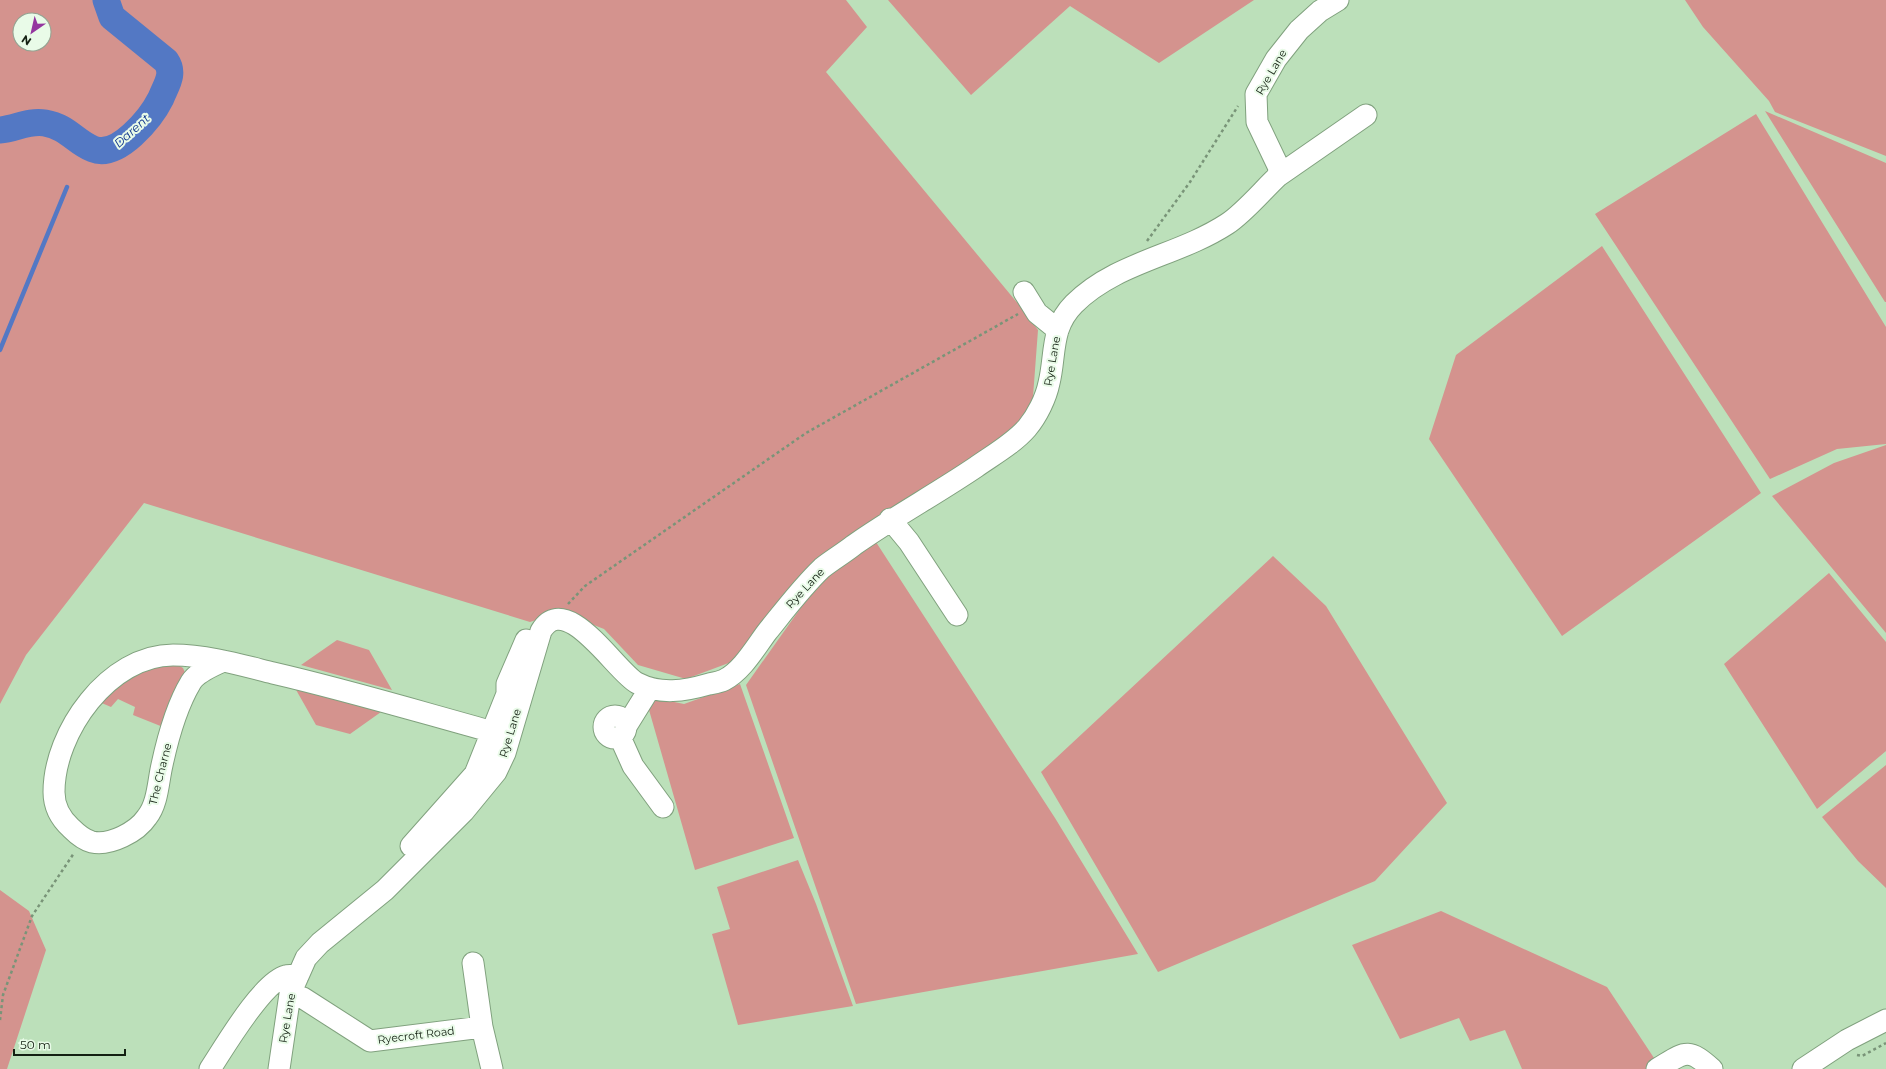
<svg xmlns="http://www.w3.org/2000/svg" width="1886" height="1069" viewBox="0 0 1886 1069" font-family="Montserrat,sans-serif">
<style>
.green{fill:#d4938e;fill-rule:evenodd}
.lines{fill:none;stroke-linecap:round;stroke-linejoin:round}
.stream{stroke:#5378c4;stroke-width:4.5}
.river{stroke:#5378c4;stroke-width:27}
.minor-casing{stroke:#80a17e;stroke-width:23}
.path{stroke:#799478;stroke-width:2.5;stroke-dasharray:3 3;stroke-linecap:butt}
.minor{stroke:#fff;stroke-width:21}
.labels{text-anchor:middle;stroke-width:4;stroke-linejoin:round;paint-order:stroke}
.street-label{font-size:11px;fill:#132012;stroke:#e9fbe8}
.water-label{font-size:12px;font-style:italic;fill:#0b308a;stroke:#e9fbe8}
</style>
<rect width="100%" height="100%" fill="#bce0ba"/>
<!-- green -->
<path class="green" d="M0,0h846l21,27 -41,45 198,239 14,19 -6,80 -53,46 -167,106 -78,99 -48,18 -48,-14 -34,-36 -44,-17 -30,10 -386,-119 -118,152 -26,49zM20,20h24v24h-24z
M888,0h366l-95,63 -89,-57 -99,89z
M1685,0h201v156l-111,-44 -6,-11 -66,-74z
M1765,111l121,52v139h-1z
M1756,114l130,213v117l-49,5 -67,30 -175,-265z
M1602,246l159,247 -199,143 -133,-197 27,-84z
M1886,445v188l-114,-137 62,-33z
M874,539l181,279 83,136 -282,50 -110,-319 78,-110z
M1273,556l53,50 121,197 -72,78 -217,91 -117,-200z
M1829,573l57,69v109l-69,58 -93,-145z
M337,640l32,10 23,40 -91,-25z
M178,665l5,3 3,7 -23,52 -30,-12 2,-8 -17,-8 -7,8 -14,-6 26,-21 31,-14z
M740,684l54,154 -99,32 -50,-174 39,8z
M295,688l86,24 -31,22 -34,-9z
M1886,765v123l-28,-27 -36,-44z
M798,860l18,44 37,102 -115,19 -26,-91 18,-5 -13,-42z
M0,890l29,21 17,39 -39,119h-7z
M1441,911l166,76 51,77 -7,5h-129l-17,-39 -35,11 -11,-23 -59,21 -48,-94z"/>
<g class="lines">
<!-- stream -->
<path class="stream" d="M0,350l67,-163"/>
<!-- river -->
<path class="river" d="M0,130c15,-1 29,-10 45,-7 23,4 30,19 48,26 25,10 58,-31 68,-51 5,-13 14,-24 5,-37l-54,-44 -6,-17"/>
<defs>
<path id="minor" d="M1278,176l88,-61
M1024,292l13,21 21,17
M890,519l19,23 48,73
M223,661c-10,5 -26,11 -32,21 -15,25 -23,55 -29,83 -4,17 -4,38 -15,52 -10,15 -37,29 -55,25 -8,-2 -15,-8 -21,-14 -11,-10 -17,-21 -17,-36 0,-60 55,-137 119,-137 34,0 68,10 100,18 74,17 147,39 220,59
M507,694v-10l19,-44
M604 727a11 11 0 1 1 22 0a11 11 0 1 1-22 0Z
M627,725l23,-37
M620,737l13,29 30,41
M411,846l64,-72 32,-80 10,-6 7,-1
M473,963l9,64 10,42
M290,994l13,4 67,43 112,-14
M210,1069c14,-21 52,-87 76,-93 3,-1 8,0 12,0
M279,1069l11,-75 16,-36 14,-15 65,-53 79,-79 32,-39 9,-19 36,-122c25,-42 75,41 96,52 23,12 48,8 72,1 5,-1 11,-2 15,-4 18,-9 31,-32 43,-48 17,-21 35,-45 55,-64 10,-8 22,-15 32,-23 40,-28 82,-51 122,-78 17,-12 37,-23 51,-39 10,-12 19,-30 22,-45 7,-28 1,-55 25,-79 42,-42 104,-48 153,-80 17,-11 36,-34 51,-48l1,-8 -22,-46 -1,-28 20,-35 23,-29 21,-19 18,-11
M1657,1069c27,-16 30,-23 55,0
M1803,1069l44,-29 39,-20"/>
</defs>
<!-- minor casing -->
<use href="#minor" class="minor-casing"/>
<!-- path -->
<path class="path" d="M1147,241l43,-59 48,-76
M568,604l17,-18 221,-153 212,-119
M0,1020l3,-25 29,-79 42,-63
M1857,1055l5,1 24,-13"/>
<!-- minor -->
<use href="#minor" class="minor"/>
</g>
<g class="labels">
<!-- street labels -->
<g class="street-label">
<text transform="translate(1271 72) rotate(-60)" y="4">Rye Lane</text>
<text transform="translate(1052 361) rotate(-80)" y="4">Rye Lane</text>
<text transform="translate(805 588) rotate(-47)" y="4">Rye Lane</text>
<text transform="translate(510 733) rotate(-73)" y="4">Rye Lane</text>
<text transform="translate(160 774) rotate(-76)" y="4">The Charne</text>
<text transform="translate(287 1018) rotate(-80)" y="4">Rye Lane</text>
<text transform="translate(416 1035) rotate(-7)" y="4">Ryecroft Road</text>
</g>
<!-- water labels -->
<g class="water-label">
<text transform="translate(132 131) rotate(-42)" y="4">Darent</text>
</g>
</g>
<!-- north arrow -->
<g transform="translate(32 32) rotate(214)"><circle r="19" fill="#e9fbe8" stroke="#93a392"/>
<path d="M0-3L7 15L0 10L-7 15Z" fill="#94369f"/>
<text y="-6" font-size="11" font-weight="bold" text-anchor="middle" fill="#132012">N</text>
</g>
<!-- scale -->
<path d="M14 1049v6h111v-6" fill="none" stroke="#132012" stroke-width="2"/>
<text x="20" y="1049" font-size="12" fill="#132012" stroke="#e9fbe8" stroke-width="3" paint-order="stroke">50 m</text>
</svg>
